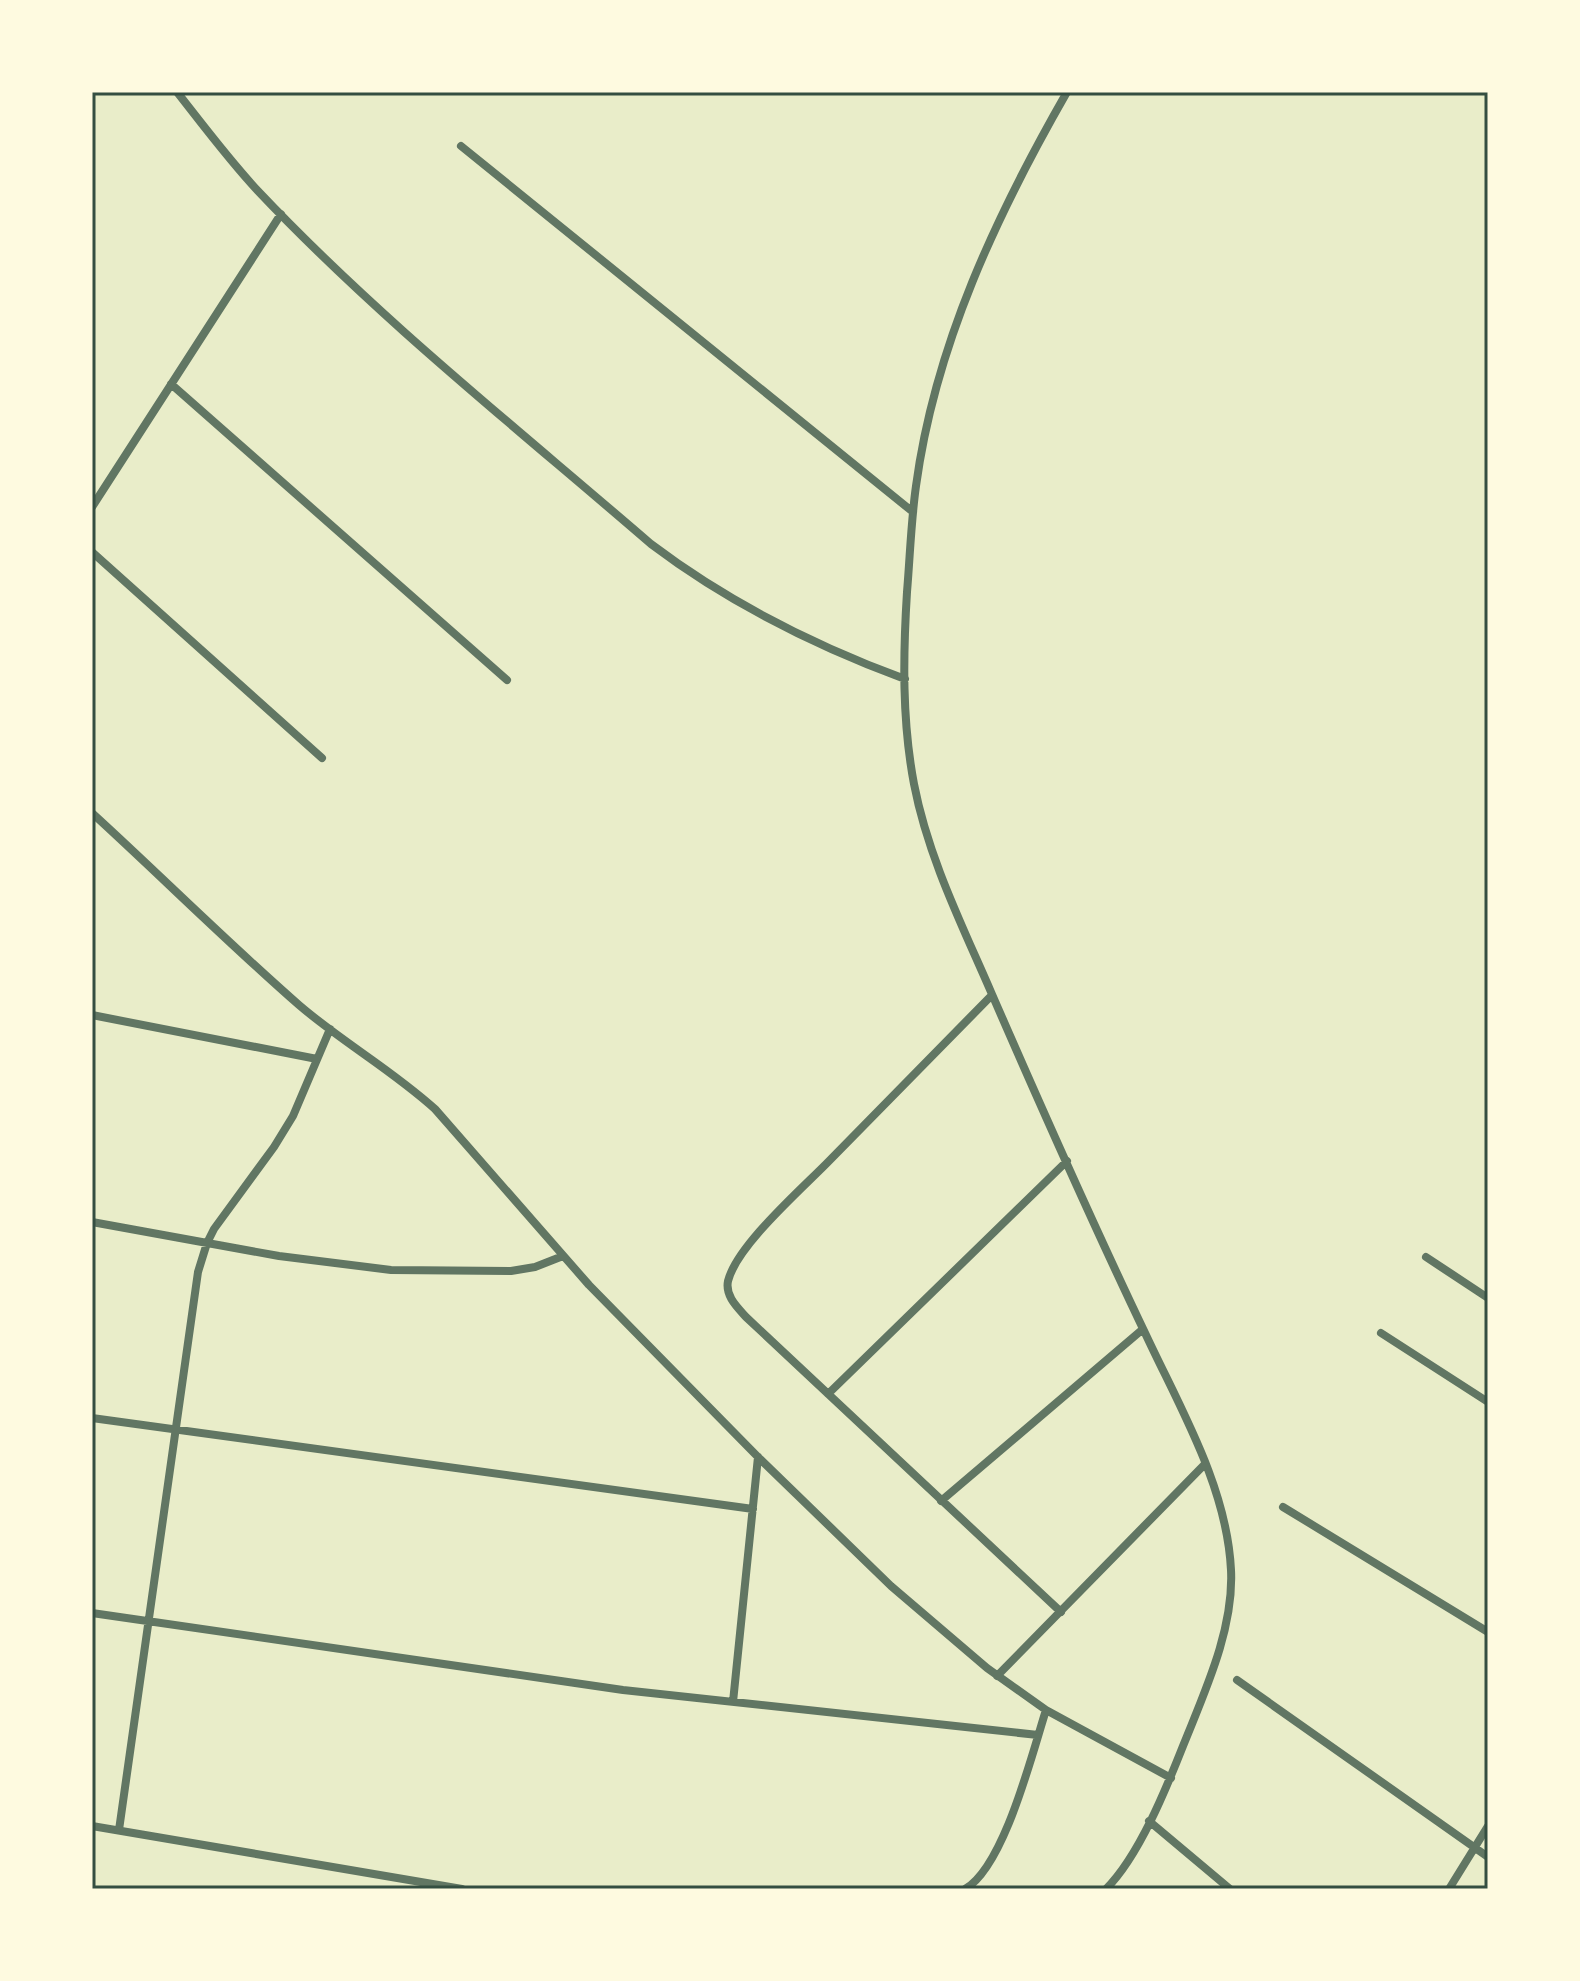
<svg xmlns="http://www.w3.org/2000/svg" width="1580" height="1981" viewBox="0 0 1580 1981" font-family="Quicksand,sans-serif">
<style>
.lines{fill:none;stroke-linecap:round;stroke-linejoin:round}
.minor{stroke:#617663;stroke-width:8}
.neatline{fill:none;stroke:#344e41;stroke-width:3}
</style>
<rect width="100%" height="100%" fill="#e9edc9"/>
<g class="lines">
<!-- minor -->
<path class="minor" d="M177,92c26,33 52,68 81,99 120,127 260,238 393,353 78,59 162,101 254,135
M1067,92c-70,122 -132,253 -151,394 -5,35 -6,71 -9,106 -4,64 -5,129 7,192 14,73 48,141 77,208 50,115 101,230 155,343 34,73 81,152 85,235 3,59 -26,121 -48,176 -17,43 -44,110 -77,143
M461,146l452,366
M171,384l336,296
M92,507l189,-293
M92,552l230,206
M92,813c69,63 136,130 207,192 43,37 93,65 136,104l154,176 169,172 133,129 96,82 59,42 125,68
M992,995c-54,55 -108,110 -162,165 -27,28 -93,85 -102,121 -3,15 9,26 18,36l315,295
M92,1015l225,44
M92,1222l187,34 112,14 120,1 24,-4 28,-11
M1426,1257l62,41
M1381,1333l107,69
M828,1394l239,-233
M92,1418l661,91
M941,1501l202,-172
M1283,1507l205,125
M92,1613l531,77 415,45
M997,1676l207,-211
M1237,1680l251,177
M733,1702l25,-245
M1149,1821l81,68
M92,1826l370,63
M119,1830l79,-558 9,-29 7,-14 60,-82 19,-31 37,-87
M965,1889c39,-22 67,-135 81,-179
M1449,1889l39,-63"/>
</g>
<!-- border -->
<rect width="1580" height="1981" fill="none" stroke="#fefae0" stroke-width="188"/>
<rect x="94" y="94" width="1392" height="1793" class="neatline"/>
</svg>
